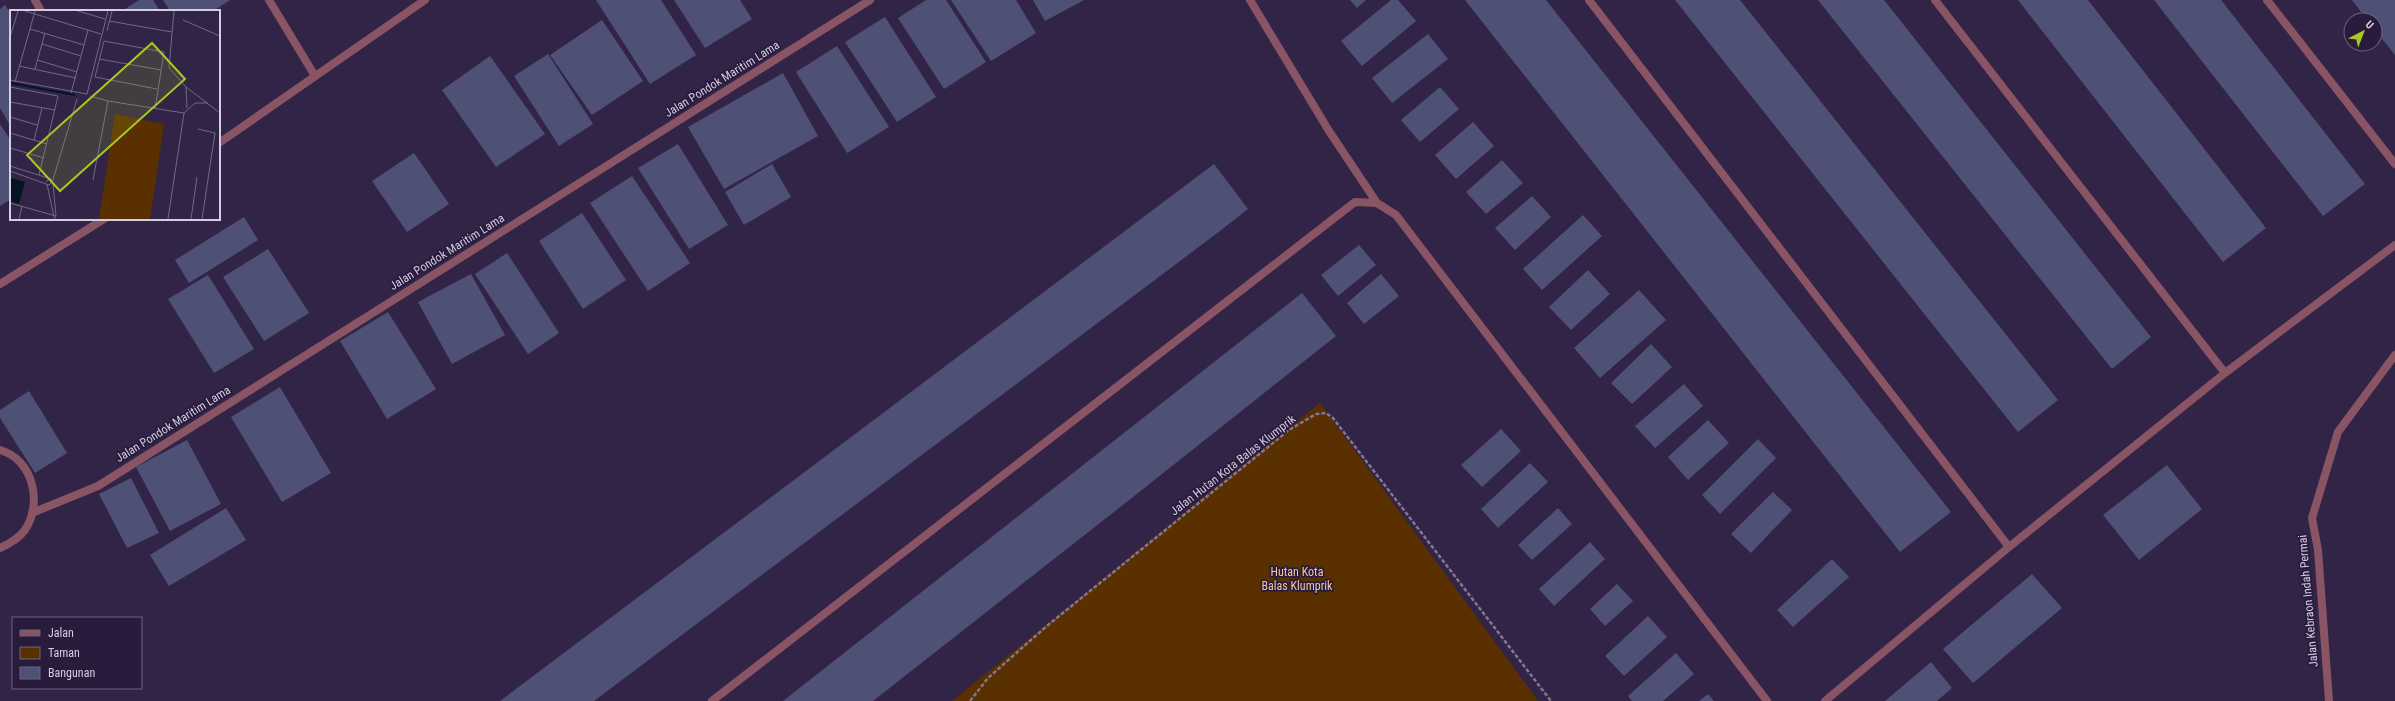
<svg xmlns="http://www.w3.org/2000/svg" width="2395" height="701" viewBox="0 0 2395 701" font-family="'Roboto Condensed',sans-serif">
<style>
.green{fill:#5b3000}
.building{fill:#4f5076}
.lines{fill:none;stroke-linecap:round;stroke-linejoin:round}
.path{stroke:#827793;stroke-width:2.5;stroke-dasharray:4 2;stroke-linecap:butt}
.street{stroke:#895463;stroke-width:8}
.labels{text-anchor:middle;stroke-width:3.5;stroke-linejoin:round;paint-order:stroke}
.street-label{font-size:12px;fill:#d5cde3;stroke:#281b3b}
.park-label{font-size:12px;fill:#f5c59d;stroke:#281b3b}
.inset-river{fill:none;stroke:#051420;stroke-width:2}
.inset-road{fill:none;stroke:#736885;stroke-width:1}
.view{fill:#a6c821;fill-opacity:0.15;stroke:#a6c821;stroke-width:2}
.inset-edge{fill:none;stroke:#d5cde3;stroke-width:2}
</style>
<rect width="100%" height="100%" fill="#322446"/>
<!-- green -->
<path class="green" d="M1320,403l218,298h-586z"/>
<!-- building -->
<path class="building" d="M139,0h14l7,11h-38z
M163,0h67l-17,11h-43z
M596,0h65l35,55 -46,29z
M674,0h66l12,19 -47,29z
M926,0h20l40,62 -42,27 -46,-71z
M951,0h65l20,33 -45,28z
M1033,0h51l-39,21z
M1350,0h16l-9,8z
M1391,0h7l18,21 -54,45 -21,-25z
M1465,0h81l405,512 -51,40z
M1675,0h65l318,400 -40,32z
M1818,0h66l267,337 -39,32z
M2018,0h70l178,228 -43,34z
M2154,0h67l144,184 -42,32z
M2352,0h43v55l-20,-25v-10h-8z
M5,5l6,10v112l-11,-19v-99z
M885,17l51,80 -39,25 -52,-80z
M602,20l41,61 -51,34 -42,-60z
M1428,34l20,25 -56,44 -20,-25z
M837,46l52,81 -42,26 -51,-81z
M548,54l45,70 -34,22 -45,-70z
M490,56l55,78 -49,33 -54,-77z
M783,73l35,63 -94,53 -36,-62z
M1440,87l19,22 -39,33 -19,-22z
M1473,122l21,24 -38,33 -21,-24z
M0,124l11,17v58l-11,7z
M678,144l50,81 -39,24 -51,-81z
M414,153l35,51 -42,28 -35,-51z
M1502,160l21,23 -37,31 -20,-22z
M772,164l19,33 -47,28 -19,-33z
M1214,164l34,45 -28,22 -626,470h-94z
M632,176l58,87 -42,28 -58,-88z
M1532,196l19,21 -36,33 -20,-22z
M582,213l44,67 -43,29 -44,-68z
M1583,215l19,21 -60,54 -19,-21z
M244,217l14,23 -69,43 -14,-23z
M1359,245l17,20 -38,31 -17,-21z
M268,249l41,64 -45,28 -41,-64z
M507,253l52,80 -31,21 -53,-80z
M1588,270l22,24 -39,36 -22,-23z
M471,274l34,61 -53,29 -34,-62z
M1381,274l18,22 -35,28 -17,-21z
M208,275l46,74 -40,24 -46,-74z
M1639,290l27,30 -66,58 -26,-30z
M1302,293l34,43 -203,161 -260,204h-90z
M388,312l48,77 -49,30 -47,-78z
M1651,344l21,23 -40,37 -21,-21z
M1684,384l19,22 -48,42 -20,-22z
M280,387l51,86 -49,29 -51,-85z
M29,391l38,62 -32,20 -35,-55v-8z
M1708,420l21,23 -41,37 -20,-23z
M1501,429l20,22 -39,36 -21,-22z
M1758,439l18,19 -56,56 -18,-19z
M187,440l34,64 -51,27 -34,-64z
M1530,463l18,19 -50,46 -17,-19z
M2167,465l35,44 -63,51 -36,-45z
M131,478l28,55 -32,15 -28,-54z
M1773,492l19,18 -41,43 -20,-19z
M226,508l20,32 -77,46 -19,-31z
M1558,508l14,16 -40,36 -14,-15z
M1590,542l15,17 -51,47 -15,-17z
M1832,559l17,18 -56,50 -16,-17z
M2032,574l30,34 -89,75 -30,-34z
M1617,584l16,17 -28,25 -15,-17z
M1648,616l19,21 -43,39 -19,-20z
M1676,653l18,21 -31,27h-31l-4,-5z
M1931,662l21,26 -15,13h-52z
M1708,694l6,7h-15z"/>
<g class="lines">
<!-- path -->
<path class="path" d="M970,701l18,-23 60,-53 241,-195 27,-16 10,-1 7,5 218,283"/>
<!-- street -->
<path class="street" d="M35,0l6,11
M269,0l46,76
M1250,0l79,131 48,72
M1589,0l420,547
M1935,0l290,373
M2267,0l128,164
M219,143l206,-143
M0,284l104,-65
M0,450c33,9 43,53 25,80 -6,8 -16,14 -25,18
M32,513l66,-27 772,-486
M712,701l643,-499 22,1 19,12 371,486
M1825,701l184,-154 216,-174 170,-128
M2329,701l-11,-151 -6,-32 26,-86 57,-77"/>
</g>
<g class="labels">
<!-- street labels -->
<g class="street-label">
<text transform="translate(722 79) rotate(-32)" y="4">Jalan Pondok Maritim Lama</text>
<text transform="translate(447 252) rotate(-32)" y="4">Jalan Pondok Maritim Lama</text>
<text transform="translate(173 424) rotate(-32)" y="4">Jalan Pondok Maritim Lama</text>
<text transform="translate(1233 465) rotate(-38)" y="4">Jalan Hutan Kota Balas Klumprik</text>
<text transform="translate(2308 601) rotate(-95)" y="4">Jalan Kebraon Indah Permai</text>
</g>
<!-- park labels -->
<g class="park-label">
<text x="1297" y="576">Hutan Kota<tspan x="1297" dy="14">Balas Klumprik</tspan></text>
</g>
</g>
<!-- overview -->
<g transform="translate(10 10)">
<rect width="210" height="210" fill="#322446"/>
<path d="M105,104l49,10 -14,95h-51z" fill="#5b3000"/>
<path d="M0,168l15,4 -6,22 -9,-3z" fill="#051420"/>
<path class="inset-river" d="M0,73l65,12"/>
<path class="inset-road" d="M15,1l76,23M68,1l27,8M164,1l-5,57 17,19 34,26M173,10l37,16M99,11l63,11M20,19l54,16M97,21l5,-20M0,27l8,-26M32,34l39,12M89,49l62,11M27,50l40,12M9,56l57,12M25,59l10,-36M0,70l77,14 21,-83M5,72l20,-71M0,77l48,9 -19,79M176,77l1,21M61,83l17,-63M80,86l18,5M0,92l45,8M145,99l9,-57 -60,-11 -9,36 62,12M0,107l27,8M188,119l17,4 -13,86M0,123l37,11M24,130l8,-32M0,138l34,10M0,156l38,12M0,161l39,14 4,-4 -3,-3 -4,4M43,170l24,-81M83,170l15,-79 76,12M37,174l7,33M43,174l3,32 -2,3M0,193l46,13M9,209l3,-13M158,209l16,-106 11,-10h13M181,209l6,-42"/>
<path class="view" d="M142,33l33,36 -125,112 -33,-36z"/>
<rect width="210" height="210" class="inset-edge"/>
</g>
<!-- legend -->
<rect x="12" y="617" width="130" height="72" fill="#281b3b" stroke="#6d627e"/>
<rect x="20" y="630" width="20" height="6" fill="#895463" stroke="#6d627e"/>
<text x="48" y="637" font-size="12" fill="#d5cde3">Jalan</text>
<rect x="20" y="647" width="20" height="12" fill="#5b3000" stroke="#6d627e"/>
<text x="48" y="657" font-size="12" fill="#d5cde3">Taman</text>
<rect x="20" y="667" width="20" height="12" fill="#4f5076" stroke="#6d627e"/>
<text x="48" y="677" font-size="12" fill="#d5cde3">Bangunan</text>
<!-- north arrow -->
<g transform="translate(2363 32) rotate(42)"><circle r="19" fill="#281b3b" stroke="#6d627e"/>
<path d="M0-3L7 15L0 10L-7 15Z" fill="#a6c821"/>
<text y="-6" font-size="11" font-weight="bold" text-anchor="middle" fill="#d5cde3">U</text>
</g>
</svg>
